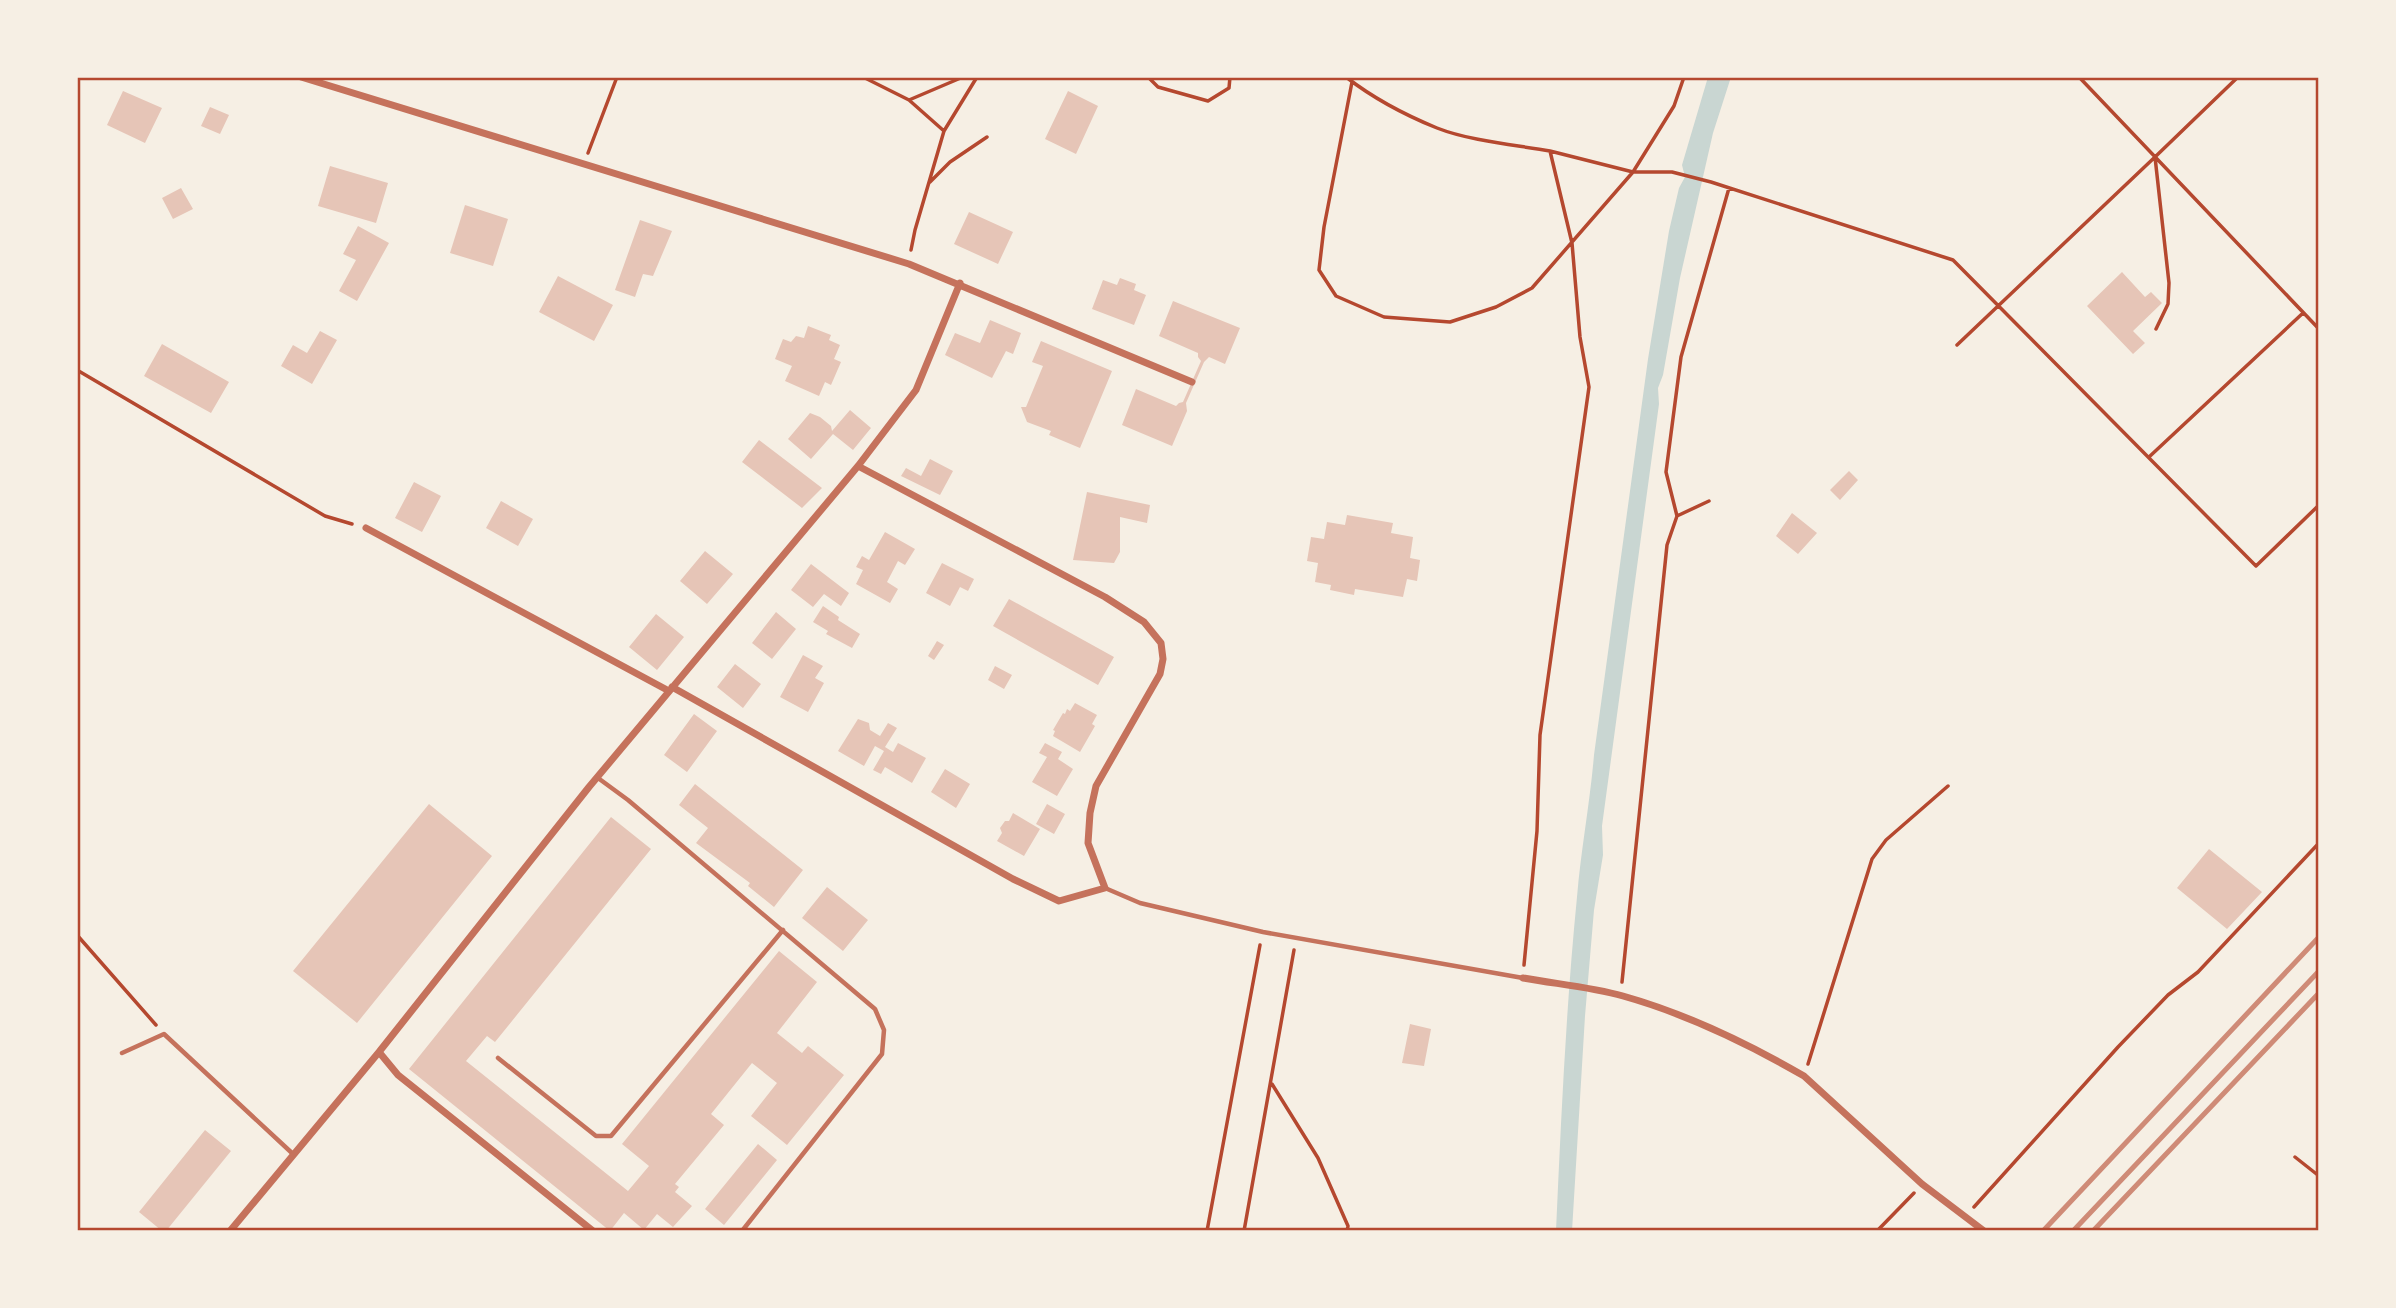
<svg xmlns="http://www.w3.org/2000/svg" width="2396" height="1308" viewBox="0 0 2396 1308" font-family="Barlow,sans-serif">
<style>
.water{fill:#c9d6d2}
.building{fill:#e6c5b7}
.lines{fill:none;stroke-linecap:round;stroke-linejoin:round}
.path{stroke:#b5482f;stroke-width:3.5}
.service{stroke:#c5725c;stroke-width:4.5}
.minor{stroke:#c5725c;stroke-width:7}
.rail{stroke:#cf8b77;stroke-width:5}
.neatline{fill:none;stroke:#b5482f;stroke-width:2.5}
</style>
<rect width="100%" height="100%" fill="#f6efe4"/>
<!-- water -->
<path class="water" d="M1708,77h23l-18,56 -33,145 -17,97 -5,13 1,16 -57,422 1,29 -9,55 -9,106 -13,215h-16c5,-111 10,-223 21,-334 4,-48 13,-94 17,-142l54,-396 21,-128 10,-43 6,-11 -3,-12z"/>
<!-- building -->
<path class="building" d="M123,91l39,17 -17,35 -38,-18z
M1068,91l30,15 -22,48 -31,-15z
M210,107l19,8 -9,19 -19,-8z
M330,166l58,17 -12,40 -58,-17z
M181,188l12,21 -20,10 -11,-21z
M465,205l43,14 -15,47 -43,-13z
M969,212l44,20 -15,32 -44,-20z
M640,220l32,11 -19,45 -10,-2 -8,23 -20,-7z
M358,226l31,17 -32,58 -18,-10 17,-31 -13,-6z
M2122,272l23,25 6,-5 11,11 -29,28 12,12 -12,11 -46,-48z
M558,276l55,29 -19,36 -55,-29z
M1120,278l16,6 -2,6 12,5 -12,30 -42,-16 11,-29 14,5z
M1173,301l67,27 -15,36 -16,-7 -5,5 -18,41 1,8 -15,35 -50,-21 14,-36 40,17 3,-3 4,-1 18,-41 -3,-4v-4l-39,-17z
M990,320l31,13 -8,21 -7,-3 -14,27 -47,-23 10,-22 25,10z
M808,326l23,9 -2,5 11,5 -6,14 7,3 -10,23 -6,-3 -6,14 -34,-15 7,-15 -17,-7 8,-20 8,3 5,-6 8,2z
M320,331l17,9 -25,44 -31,-18 12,-21 14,8z
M1041,341l71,30 -32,77 -31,-13 2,-4 -24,-9 -6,-15h5l17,-41 -11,-4z
M162,344l67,38 -18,31 -67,-37z
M850,410l21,18 -18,22 -20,-16 -22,25 -23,-20 22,-26 10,4 11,9 1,5z
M759,440l63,48 -20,20 -60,-46z
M930,459l23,12 -13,24 -39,-19 5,-8 15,8z
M1849,471l9,9 -18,20 -10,-10z
M414,482l27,14 -19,36 -27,-14z
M1087,492l63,13 -3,18 -27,-6v35l-6,11 -41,-3z
M501,501l32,18 -15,27 -32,-18z
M1792,513l25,20 -19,21 -22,-18z
M1347,515l46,8 -2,10 22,4 -3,21 10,2 -3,21 -10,-2 -4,18 -48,-8 -1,6 -24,-5 1,-5 -16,-3 3,-19 -11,-2 4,-24 13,2 3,-17 18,3z
M885,532l30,17 -10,16 -7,-4 -11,21 11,7 -8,14 -34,-19 7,-14 -7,-3 6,-11 7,4z
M705,551l28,23 -26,30 -27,-23z
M942,563l32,16 -6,12 -8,-4 -10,19 -24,-13z
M811,564l38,29 -8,13 -17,-12 -11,13 -22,-17z
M1009,599l105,58 -16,28 -105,-59z
M823,606l16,11 -1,3 22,14 -8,14 -26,-14 2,-3 -15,-9z
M776,612l20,17 -24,30 -20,-16z
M656,614l28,23 -27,33 -28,-23z
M937,641l7,4 -10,15 -6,-4z
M803,655l20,11 -8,12 9,5 -16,29 -28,-15z
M735,664l26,20 -18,24 -26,-21z
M995,666l17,9 -8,14 -16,-9z
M1075,703l22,12 -5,9 3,2 -15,26 -27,-16 2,-5 -2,-1 10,-17 2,1 2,-5 3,2z
M694,714l23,17 -30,41 -23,-17z
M858,719l11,4 1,7 10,6 8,-13 9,5 -12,19 8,5 5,-9 28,15 -14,25 -27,-16 -4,7 -8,-4 11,-19 -9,-5 -11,20 -26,-15z
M1045,743l17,9 -4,7 15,10 -16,27 -25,-14 15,-25 -8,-4z
M945,769l25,15 -14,24 -25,-16z
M695,784l108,86 -29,37 -26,-21 2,-3 -54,-40 12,-15 -29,-23z
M429,804l63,52 -135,167 -64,-52z
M1047,804l18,10 -11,20 -18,-10z
M1013,813l27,16 -16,27 -27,-15 5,-8 -2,-5 5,-7h4z
M611,817l40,32 -156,193 -8,-6 -21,25 162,130 21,-25 -27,-22 157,-193 38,31 -40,51 25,20 6,-7 36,29 -57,70 -36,-29 26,-33 -25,-20 -41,51 13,11 -49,59 4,3 -4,5 17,14 -19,21 -16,-13 -13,16 -20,-17 -14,18 -201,-162z
M2209,849l53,43 -35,37 -50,-41z
M827,887l41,33 -25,31 -41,-33z
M1410,1024l21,5 -7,37 -22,-3z
M205,1130l26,21 -65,80h-4l-23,-19z
M758,1144l19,16 -53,65 -19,-16z"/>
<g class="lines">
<!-- path -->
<path class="path" d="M863,77l46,23 54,-23
M1148,77l10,10 50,14 21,-13 1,-11
M1346,77c27,21 59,38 91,51 33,13 79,17 113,23
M2079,77l240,252
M1352,82l-28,145 -5,43 17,26 48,21 66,5 46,-15 36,-19 101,-116 41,-66 10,-29
M909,100l35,31
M588,153l29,-76
M930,182l20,-20 37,-25
M911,250l4,-20 29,-99 33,-54
M2156,329l12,-25 1,-21 -14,-126 83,-80
M1957,345l198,-188
M77,370l248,146 27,8
M2149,457l154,-144
M1677,516l-11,-44 15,-115 48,-169
M77,935l79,90
M1524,965l13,-134 3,-96 49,-348 -9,-50 -8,-94 -22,-92 83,21h39l39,10 242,78 303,306 63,-61
M1622,982l45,-437 10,-29 32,-15
M1808,1064l64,-205 14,-19 62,-54
M1272,1084l46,74 30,68 -1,5
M2295,1157l24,19
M1974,1207l144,-160 50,-52 30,-23 121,-129
M1207,1231l53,-286
M1244,1231l50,-281
M1877,1231l37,-38"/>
<!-- service -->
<path class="service" d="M598,778l30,22 247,209 9,21 -2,24 -140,177
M1105,888l35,15 123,29 260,46
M122,1053l42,-19 129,120
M498,1058l98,78h15l172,-206"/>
<!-- minor -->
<path class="minor" d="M301,77l608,187 283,118
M366,528l303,163
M672,687l341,192 46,22 46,-13 -17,-45 2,-30 6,-27 64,-112 3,-15 -2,-16 -17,-21 -39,-25 -247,-131
M1523,978c33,6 68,9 100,18 64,18 124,47 181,80l118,108 62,47
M379,1052l19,23 195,156
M230,1231l149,-179 210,-265 269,-321 58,-76 44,-107"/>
<!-- rail -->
<path class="rail" d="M2043,1231l276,-294
M2073,1231l246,-260
M2093,1231l226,-238"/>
</g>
<!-- border -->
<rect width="2396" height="1308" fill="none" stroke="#f6efe4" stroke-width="158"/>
<rect x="79" y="79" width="2238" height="1150" class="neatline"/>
</svg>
